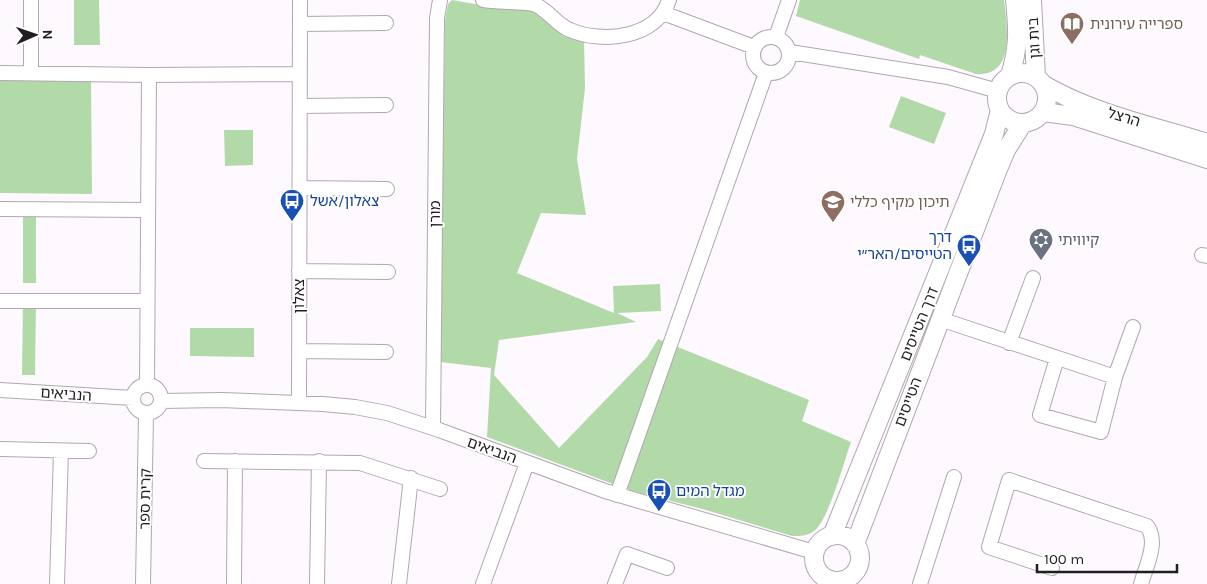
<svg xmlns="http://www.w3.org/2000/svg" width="1207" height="584" viewBox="0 0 1207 584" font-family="Karla,'Noto Sans Hebrew',sans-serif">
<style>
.green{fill:#b2d9a8}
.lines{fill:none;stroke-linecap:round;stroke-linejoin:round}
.minor-casing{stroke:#b1a7b1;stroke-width:16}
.major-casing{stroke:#b1a7b1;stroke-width:20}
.minor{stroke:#fff;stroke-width:14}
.major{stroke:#fff;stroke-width:18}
.labels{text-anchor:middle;stroke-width:4;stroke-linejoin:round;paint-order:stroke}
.education-label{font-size:15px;fill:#785e54;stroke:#fff;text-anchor:start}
.street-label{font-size:15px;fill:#211e21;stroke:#fff}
.transit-label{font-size:15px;fill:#164399;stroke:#fff;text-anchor:start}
.worship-label{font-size:15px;fill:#5b616d;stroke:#fff;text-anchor:start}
</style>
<rect width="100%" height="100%" fill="#fef9fe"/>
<!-- green -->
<path class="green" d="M74,0h25l1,45h-26z
M452,0l45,8 45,3 21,25 21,5 1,47 -8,71 9,56 -45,-2 -24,60 97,40 -1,-27 47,-2 1,27 -44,2 19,9 -137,18 -5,35 65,73 88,-91 11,-18 151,61 -7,21 49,21c-7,19 -22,78 -37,89 -7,5 -14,5 -22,5l-86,-26 -77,-20 -142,-53 4,-69 -51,-6 5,-341 3,-17z
M800,0h204c3,26 12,77 -28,74l-56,-19 -1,4 -123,-43z
M0,79h91l1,115 -92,-1z
M901,96l45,17 -12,31 -45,-17z
M224,130h29v35l-28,1z
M23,213h13v70h-13z
M23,301h13l-1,74h-13z
M190,328h64v29l-64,-1z"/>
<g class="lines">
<defs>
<path id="minor" d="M31,0v73
M483,0c14,3 44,1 53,5 13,6 21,20 34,25 33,14 87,8 99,-30
M663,13l91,34
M300,24l86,-1
M753 55a18 18 0 1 1 36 0a18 18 0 1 1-36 0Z
M776,37l13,-37
M790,52l158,25 50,14
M0,73l149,2 151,-1
M300,106l86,-1
M300,188l87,1
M0,209l148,1
M1202,255l5,1
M299,271l89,1
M0,301h147
M940,319l175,58 18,-50
M1009,343l24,-65
M299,351l87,1
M1057,358l-17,57 61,17 14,-55
M133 399a14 14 0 1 1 28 0a14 14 0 1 1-28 0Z
M147,385l2,-310
M0,390l133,8
M161,401l60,-1 102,4 32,3 32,6 52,17 166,61 209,61
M299,403l1,-403
M433,428l4,-410 3,-18
M0,449l89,2
M204,461l156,2 80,26
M617,495l149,-422
M1052,568l-63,-21 20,-67 138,46c12,16 -1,40 -6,58
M57,584l4,-133
M143,584l3,-170
M234,584l1,-123
M317,584l2,-123
M399,584l12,-106
M483,584l44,-121
M615,584l12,-30 40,14
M920,584l34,-107"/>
<path id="major" d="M1032,0l4,77
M997 98a25 25 0 1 1 50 0a25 25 0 1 1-50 0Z
M1010,76c9,-30 8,-46 5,-76
M1044,85c50,29 109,41 163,58
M1043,112l30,4 134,43
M814 558a23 23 0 1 1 46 0a23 23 0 1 1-46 0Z
M832,536l162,-402 6,-24
M855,544l141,-370 10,-24 17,-27"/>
</defs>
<!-- minor casing -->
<use href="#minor" class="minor-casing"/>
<!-- major casing -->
<use href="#major" class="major-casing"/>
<!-- minor -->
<use href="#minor" class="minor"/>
<!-- major -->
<use href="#major" class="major"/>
</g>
<!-- icons -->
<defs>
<symbol id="library-pin" viewBox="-11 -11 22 30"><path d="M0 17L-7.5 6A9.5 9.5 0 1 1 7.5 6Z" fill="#8d6e63" stroke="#fff"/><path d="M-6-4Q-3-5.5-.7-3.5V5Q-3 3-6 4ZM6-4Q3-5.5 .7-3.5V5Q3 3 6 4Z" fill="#fff"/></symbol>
<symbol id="bus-pin" viewBox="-11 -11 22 30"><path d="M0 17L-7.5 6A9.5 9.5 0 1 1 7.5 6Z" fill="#1a4fb4" stroke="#fff"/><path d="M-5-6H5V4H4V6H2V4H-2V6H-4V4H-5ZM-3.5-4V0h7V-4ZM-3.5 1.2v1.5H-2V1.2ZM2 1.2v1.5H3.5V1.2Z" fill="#fff"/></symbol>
<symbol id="school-pin" viewBox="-11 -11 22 30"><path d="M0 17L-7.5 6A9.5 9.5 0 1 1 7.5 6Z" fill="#8d6e63" stroke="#fff"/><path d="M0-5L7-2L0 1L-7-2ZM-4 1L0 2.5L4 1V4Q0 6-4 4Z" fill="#fff"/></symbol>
<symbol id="synagogue-pin" viewBox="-11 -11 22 30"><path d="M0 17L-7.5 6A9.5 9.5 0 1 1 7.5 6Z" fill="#6b7280" stroke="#fff"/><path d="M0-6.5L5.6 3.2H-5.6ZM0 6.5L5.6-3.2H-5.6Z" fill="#fff"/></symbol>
</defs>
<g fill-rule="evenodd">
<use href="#library-pin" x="1058" y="10" width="28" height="38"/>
<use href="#bus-pin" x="278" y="187" width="28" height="38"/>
<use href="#school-pin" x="819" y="188" width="28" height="38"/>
<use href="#synagogue-pin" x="1027" y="226" width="28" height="38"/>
<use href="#bus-pin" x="955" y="232" width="28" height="38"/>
<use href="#bus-pin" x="645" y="477" width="28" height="38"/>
</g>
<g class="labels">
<!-- education labels -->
<g class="education-label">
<text x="1090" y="29">ספרייה עירונית</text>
<text x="850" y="207">תיכון מקיף כללי</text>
</g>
<!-- street labels -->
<g class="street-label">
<text transform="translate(1034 38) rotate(-93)" y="5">בית וגן</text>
<text transform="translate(1124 117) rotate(17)" y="5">הרצל</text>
<text transform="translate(435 214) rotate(-89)" y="5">מורן</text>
<text transform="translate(299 296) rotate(-90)" y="5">צאלון</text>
<text transform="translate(919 324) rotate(-68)" y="5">דרך הטייסים</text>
<text transform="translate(66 394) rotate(4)" y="5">הנביאים</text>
<text transform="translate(908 402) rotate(-69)" y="5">הטייסים</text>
<text transform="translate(492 450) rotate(20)" y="5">הנביאים</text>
<text transform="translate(145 499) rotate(-89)" y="5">קרית ספר</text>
</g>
<!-- transit labels -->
<g class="transit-label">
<text x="310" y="206">צאלון/אשל</text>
<text x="952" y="242" text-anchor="end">דרך<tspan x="952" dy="17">הטייסים/האר״י</tspan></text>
<text x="676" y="496">מגדל המים</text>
</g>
<!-- worship labels -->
<g class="worship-label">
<text x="1058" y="245">קיוויתי</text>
</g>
</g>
<!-- north arrow -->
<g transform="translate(35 35) rotate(88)" stroke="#ffffff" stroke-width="4" paint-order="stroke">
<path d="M0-4L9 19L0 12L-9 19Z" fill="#211e21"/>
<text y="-8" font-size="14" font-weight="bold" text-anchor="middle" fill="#211e21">N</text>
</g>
<!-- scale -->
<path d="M1037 564v8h140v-8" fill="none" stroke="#211e21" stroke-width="2.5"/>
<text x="1044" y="564" font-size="15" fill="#211e21" stroke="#ffffff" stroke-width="4" paint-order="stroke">100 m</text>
</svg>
